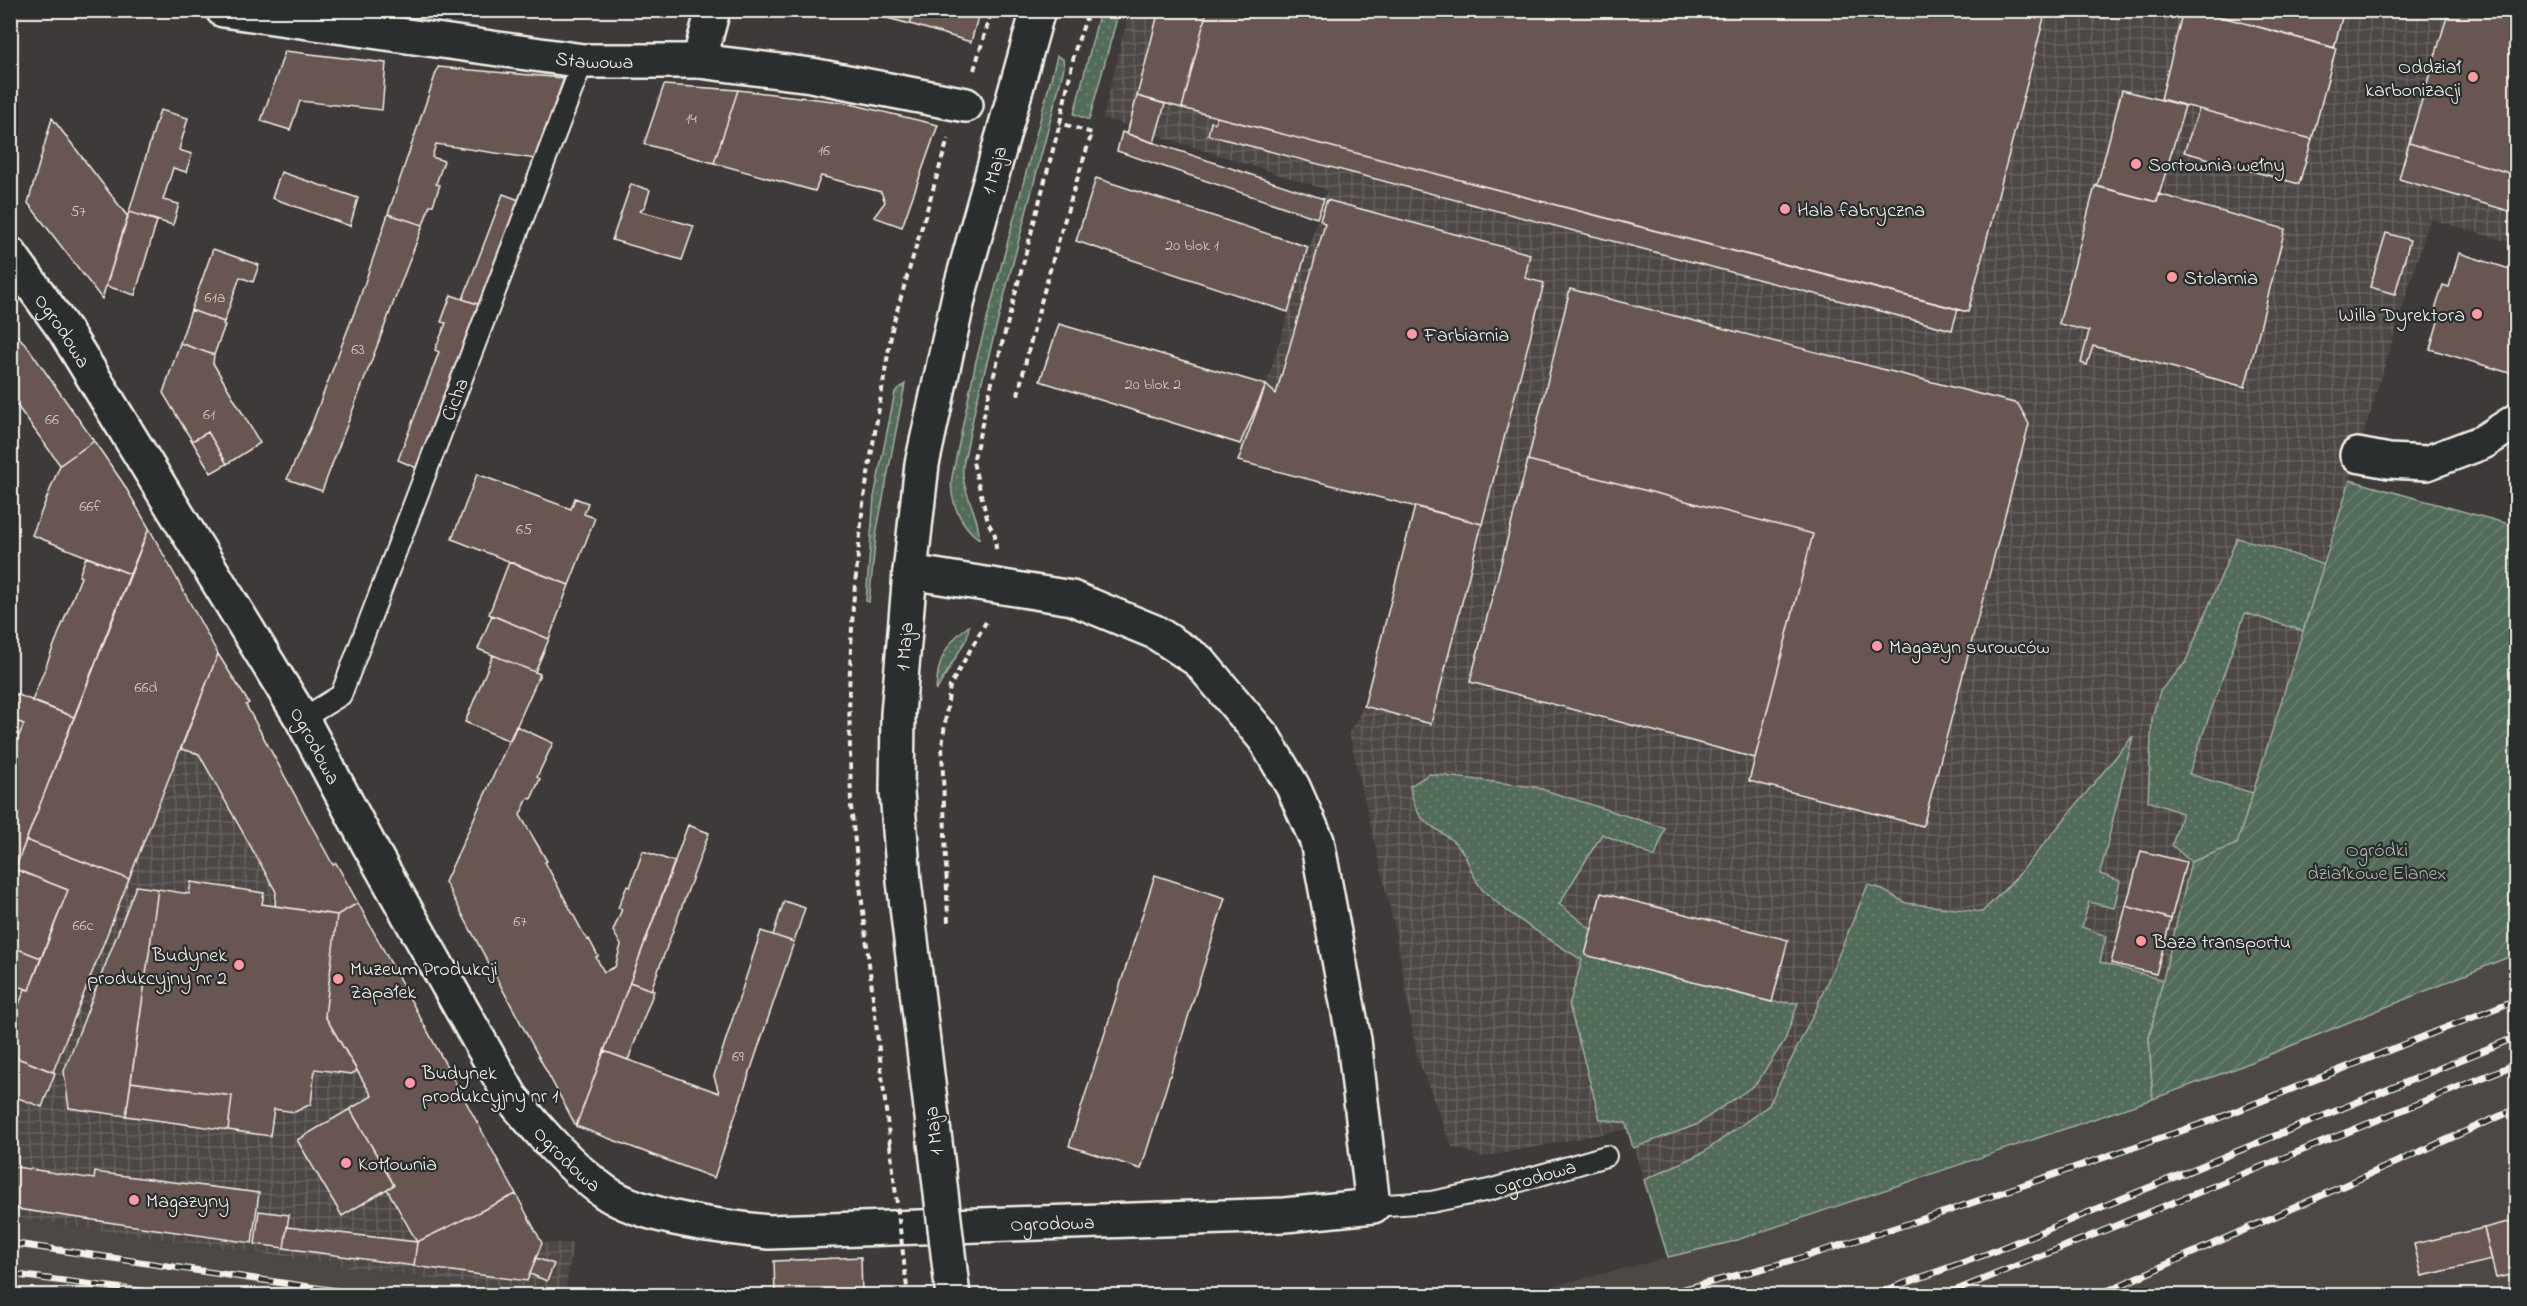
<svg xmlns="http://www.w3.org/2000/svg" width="2527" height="1306" viewBox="0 0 2527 1306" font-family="'Indie Flower',sans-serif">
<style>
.built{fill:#4d4644}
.industrial{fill:url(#industrial-grid)}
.grass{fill:url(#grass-dots);stroke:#a4aea1;stroke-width:1.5}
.garden{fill:url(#garden-furrows);stroke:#a4aea1;stroke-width:1.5}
.building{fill:#695753;stroke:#f4f1e8;stroke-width:1.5}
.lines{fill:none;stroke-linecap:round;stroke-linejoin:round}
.service-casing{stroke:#f4f1e8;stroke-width:24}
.minor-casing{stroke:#f4f1e8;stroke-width:38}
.secondary-casing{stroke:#f4f1e8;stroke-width:38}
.path{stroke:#f4f1e8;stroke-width:4;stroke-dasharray:6 4.5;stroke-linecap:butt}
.service{stroke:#2a2d2e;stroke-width:20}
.minor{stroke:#2a2d2e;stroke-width:33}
.secondary{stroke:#2a2d2e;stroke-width:33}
.rail-casing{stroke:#f4f1e8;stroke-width:7}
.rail{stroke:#2a2d2e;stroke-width:4.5;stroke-dasharray:14;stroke-linecap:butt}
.secondary-bridge-casing{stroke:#f4f1e8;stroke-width:38;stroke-linecap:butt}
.path-bridge{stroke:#f4f1e8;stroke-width:4;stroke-dasharray:6 4.5;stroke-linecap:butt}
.secondary-bridge{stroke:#2a2d2e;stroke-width:33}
.poi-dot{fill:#ff9aa2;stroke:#2a2d2e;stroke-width:2}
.labels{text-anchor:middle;stroke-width:4.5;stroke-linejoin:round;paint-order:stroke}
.number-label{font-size:16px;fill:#d1cac3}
.street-label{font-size:20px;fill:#f4f1e8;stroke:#2a2d2e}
.poi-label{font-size:20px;fill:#f4f1e8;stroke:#2a2d2e;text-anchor:start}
.park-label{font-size:20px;fill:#acb5a8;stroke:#2a2d2e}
</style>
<defs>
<pattern id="industrial-grid" width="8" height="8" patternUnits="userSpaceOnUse" patternTransform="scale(1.5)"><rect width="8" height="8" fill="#4d4644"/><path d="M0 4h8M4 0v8" fill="none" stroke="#67615f"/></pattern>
<pattern id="grass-dots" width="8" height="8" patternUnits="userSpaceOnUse" patternTransform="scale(1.5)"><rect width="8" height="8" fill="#536c5a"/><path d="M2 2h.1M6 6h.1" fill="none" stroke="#6c8172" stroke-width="1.8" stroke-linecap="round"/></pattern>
<pattern id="garden-furrows" width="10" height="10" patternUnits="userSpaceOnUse" patternTransform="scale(1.5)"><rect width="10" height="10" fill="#536c5a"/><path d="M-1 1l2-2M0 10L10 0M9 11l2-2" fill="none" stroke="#6c8172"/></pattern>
</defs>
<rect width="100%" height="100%" fill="#3d3a39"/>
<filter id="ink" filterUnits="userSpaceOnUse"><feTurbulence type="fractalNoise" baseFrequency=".0167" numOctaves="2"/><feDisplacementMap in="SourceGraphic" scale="12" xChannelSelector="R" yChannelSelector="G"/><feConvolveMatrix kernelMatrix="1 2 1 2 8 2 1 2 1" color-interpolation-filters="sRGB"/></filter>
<g filter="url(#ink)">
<!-- built -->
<path class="built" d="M2516,954v341l-1004,1 219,-54 400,-134 103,-39z
M11,1217l501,74 -1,5h-500z"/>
<!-- industrial -->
<path class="industrial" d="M1129,11h1387v233l-86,-25 -193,625 -88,194 4,61 -422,143 -63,15 -40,-128 -145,28 -31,-10 -35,-90 -21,-123 -47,-201 15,-27 51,-200 -177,-45 5,-22 23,-54 61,-195 -224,-72z
M218,654l31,49 -3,3 87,159 3,-2 40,71 166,309h31l-8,52h-23l-531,-78v-162l42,17z"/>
<!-- grass -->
<path class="grass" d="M1100,11h19l-30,109 -15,-6z
M1057,56l6,3 1,9 -88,336 -13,62c-3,24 17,48 16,73 -19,-14 -30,-39 -27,-62l24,-116z
M905,384l-29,151 -7,67 -3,-1 8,-104 21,-105z
M2237,538l32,8 55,19 -21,66 -58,-18 -56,161 64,19 -16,51 -46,18 -19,-17 10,-32 -34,-12 4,-83 8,-27 25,-28z
M969,626l-2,12 -31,53c1,-28 9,-49 33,-65z
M2133,736l-33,138 20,7 -6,27 -25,-6 -7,25 24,9 -6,26 63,18 -14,58 4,61 -422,143 -63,15 -24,-77 60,-28 65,-47 47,-96 52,-124 11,3 27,15 76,9 34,-34z
M1429,774l106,13 130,41 -10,29 -53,-23 -43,70 33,26 -6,25 186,47 26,1 -13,37 -29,44 -60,41 -63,23 -7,-25 -26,-4 -31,-114 13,-45c-33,-21 -70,-42 -98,-69 -13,-12 -15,-36 -28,-47 -26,-23 -40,-18 -46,-58z"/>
<!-- garden -->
<path class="garden" d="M2350,480l166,46v428l-282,115 -81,30 -4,-61 42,-176 46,-18z"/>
<!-- building -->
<path class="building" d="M857,10h57l-4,14z
M914,10h66l-9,32 -61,-18z
M1159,10h48l-25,98 -45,-12z
M1207,10h839l-78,302 -786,-204z
M2183,10h14l139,38 -24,91 -151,-40z
M2197,10h147l-10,38z
M2449,10h67v165l-107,-32z
M285,51l101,12 -4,47 -82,-9 -10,29 -29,-9z
M438,67l126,11 -29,81 -99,-15 -4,13 12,4 -8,23 4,1 -7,20h-3l-7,20 -35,-11z
M664,85l74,5 -24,73 -70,-19z
M738,90l104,12 96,23 -36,102 -28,-10 11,-15 -4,-10 -60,-16 -6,15 -101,-28z
M2122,90l63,16 -28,96 -60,-16z
M1137,96l28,8 -11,39 -27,-9z
M2199,109l113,30 -13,45 -115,-32z
M160,110l28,8 -9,32 13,4 -6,18 -13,-4 -10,32 16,4 -6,21 -44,-13z
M1217,117l741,192 -6,21 -744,-195 3,-13 4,1z
M52,118l76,99 -26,82 -74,-96z
M1122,132l202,67 -7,19 -200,-67z
M2409,143l107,32v38l-117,-34z
M281,172l77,26 -8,28 -78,-28z
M1096,178l212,69 -20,65 -212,-71z
M631,184l19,6 -5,16 -5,5 54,15 -12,34 -70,-20z
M2095,186l62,16 1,-8 127,35 -40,158 -152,-41 -6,19 -6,-2 8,-32 -30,-7z
M503,194l16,6 -39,105 -17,-6z
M1327,200l203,54 -5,24 19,5 -62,241 -244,-63 28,-76 10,9 49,-170 -5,-4z
M129,212l28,9 -22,74 -29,-9z
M388,214l35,11 -101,266 -35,-12 24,-53 48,-126z
M2386,233l24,7 -15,54 -25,-7z
M213,249l46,16 -6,17 -13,-5 -16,45 -33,-12z
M2459,253l57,18v104l-86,-26 10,-34 -6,-2 9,-28 6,2z
M1570,289l448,115 11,20 -106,402 -174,-45 64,-247 -285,-74z
M451,295l29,10 -63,163 -19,-8 41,-108 -4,-2 11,-27 -5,-1z
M191,310l33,12 -1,2 2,1 -11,30 -34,-12z
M1059,324l207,61 -26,59 -200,-63z
M15,333l12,13 67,95 -34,24 -50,-69v-60z
M180,343l34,12 -1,8 47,80 -33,21 -19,-32 -16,9 -29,-48z
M208,432l19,32 -16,9 -19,-32z
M94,441l29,42 26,45 -19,46 -98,-39 28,-70z
M1528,460l285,74 -58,224 -285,-76z
M477,474l94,35 4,-11 13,5 -4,11 11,4 -26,67 -117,-46z
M1415,506l67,18 -51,200 -67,-18z
M149,528l69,126 -89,225 -103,-39z
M86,557l44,17 -56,143 -42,-16 49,-124 -2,-1z
M509,562l60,23 -20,54 -60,-25z
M492,615l57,24 -14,33 -57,-23z
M218,654l31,49 -3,2 87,160 3,-2 22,40 -21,12 -62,-9 1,-14 -77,-138 -18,-5z
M493,655l47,19 -30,67 -45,-19z
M10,692l6,2 -6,13z
M16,694l58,23 -59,152 53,21 -27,68 -31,-12v-189l14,-33 -14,-5v-12z
M10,719l14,5 -14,33z
M516,726l37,17 -16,34 3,2 -9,20 -3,-1 -8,17 27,46 -2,1 42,78 2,-1 9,17 -2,1 8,15 11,-5 6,-22 -8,-14 9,-22 -4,-1 9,-22 3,1 13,-36 32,11 -99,264 -131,-244z
M688,825l21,8 -58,157 -21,-8z
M26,840l103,39 -76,193 -43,-17v-28l15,-38 4,1 39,-100 -53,-21z
M2141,851l45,11 -15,57 -45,-13z
M1155,875l70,23 -84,271 -72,-23z
M191,882l73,11 -2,11 75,11 -12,101 32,55 -6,3 -36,-5 -4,35 -16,8 -21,-3 -4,27 -42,-6 4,-34 -101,-14 27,-193 31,5z
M136,886l22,3 -32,227 -57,-8 -5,-37z
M1601,893l187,47 -16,62 -187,-47z
M784,901l21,7 -11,34 -21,-7z
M358,903l158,291 -99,48 -30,-53 7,-4 -44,-76 22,-13 -47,-80 12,-101z
M2126,906l45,13 -15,55 -45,-11z
M761,931l33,11 -80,236 -138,-52 28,-75 115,42 -5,-17z
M10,946l31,12 -12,32 -19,-7z
M630,982l24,9 -26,69 -24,-9z
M10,1055l45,18 -13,34 -32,-12z
M131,1082l101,14 -4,34 -102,-14z
M350,1109l44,76 -52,31 -45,-76z
M10,1166l84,13 1,-7 164,21 -7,50 -242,-35z
M516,1194l26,49 -15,38 -113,-15 3,-24z
M259,1211l30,4 -5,33 -29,-4z
M2516,1220v54l-20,4 -12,-50z
M287,1227l130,15 -3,24 -130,-18z
M2484,1228l8,32 -70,16 -8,-32z
M861,1257l1,39h-87l-1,-35z
M536,1258l18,6 -7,17 -17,-7z"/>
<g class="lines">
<defs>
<g id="service">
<path d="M302,719l39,-24 242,-634"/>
<path id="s1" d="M1373,1206l58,-4 58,-12 117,-34"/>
</g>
<g id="minor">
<path id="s2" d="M223,10l360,51h116l112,14 155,30"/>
<path d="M699,61l14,-51"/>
<path id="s3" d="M10,254l55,77 237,388 67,126 142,252c28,34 58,69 94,95 37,26 118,35 164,40l516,-17 88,-9 -19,-166 -37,-199 -24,-54 -29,-49 -65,-77 -44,-29 -83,-34 -162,-26"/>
<path d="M2357,455l32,6 38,2 56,-21 33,-21"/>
</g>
<g id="secondary">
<path id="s4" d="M935,1142l-31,-261 -7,-89 1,-78 12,-142 12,-108 39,-178 77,-276"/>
</g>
</defs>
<!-- service casing -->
<use href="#service" class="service-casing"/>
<!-- minor casing -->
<use href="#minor" class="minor-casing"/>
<!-- secondary casing -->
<use href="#secondary" class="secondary-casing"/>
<!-- path -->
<path class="path" d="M974,70l18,-60
M1018,395c20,-89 46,-176 74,-262l-32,-10
M996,549l-1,-14 -7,-13 -15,-60 17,-72 70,-267 15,-73 14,-40
M948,922l-6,-176 8,-60 36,-64
M890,1145l-39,-338 -2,-116 4,-85 10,-102 30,-180 55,-185"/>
<!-- service -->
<use href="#service" class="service"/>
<!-- minor -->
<use href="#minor" class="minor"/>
<!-- secondary -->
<use href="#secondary" class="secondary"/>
<defs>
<path id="rail" d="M10,1243l361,53
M10,1274l169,22
M1658,1296l133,-35 157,-50 268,-92 300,-119
M1869,1296l118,-42 529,-217
M1942,1296l574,-232
M2096,1296l420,-187"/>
</defs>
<!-- rail casing -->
<use href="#rail" class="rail-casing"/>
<!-- rail -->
<use href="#rail" class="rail"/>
<defs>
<path id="secondary-bridge" d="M935,1142l18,154"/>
</defs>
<!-- secondary-bridge casing -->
<use href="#secondary-bridge" class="secondary-bridge-casing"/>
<!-- path-bridge -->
<path class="path-bridge" d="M890,1145l18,151"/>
<!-- secondary-bridge -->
<use href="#secondary-bridge" class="secondary-bridge"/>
</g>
</g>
<!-- markers -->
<g class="poi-dot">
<circle cx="2473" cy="77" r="6"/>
<circle cx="2136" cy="164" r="6"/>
<circle cx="1785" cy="209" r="6"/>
<circle cx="2172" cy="277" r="6"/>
<circle cx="2477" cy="314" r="6"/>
<circle cx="1412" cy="334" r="6"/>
<circle cx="1877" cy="646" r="6"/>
<circle cx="2141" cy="941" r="6"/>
<circle cx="239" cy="965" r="6"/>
<circle cx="338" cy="979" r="6"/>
<circle cx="410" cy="1083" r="6"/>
<circle cx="346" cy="1163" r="6"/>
<circle cx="134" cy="1200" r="6"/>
</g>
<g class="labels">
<!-- number labels -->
<g class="number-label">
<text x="691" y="123">14</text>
<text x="824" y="155">16</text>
<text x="78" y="216">57</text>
<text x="1192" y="250">20 blok 1</text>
<text x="215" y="302">61a</text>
<text x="358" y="354">63</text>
<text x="1153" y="389">20 blok 2</text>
<text x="209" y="419">61</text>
<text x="52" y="424">66</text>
<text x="90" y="511">66f</text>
<text x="524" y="534">65</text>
<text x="146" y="692">66d</text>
<text x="520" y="926">67</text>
<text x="83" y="930">66c</text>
<text x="738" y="1061">69</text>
</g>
<!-- street labels -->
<g class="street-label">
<text dy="7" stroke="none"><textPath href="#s2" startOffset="375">Stawowa</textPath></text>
<text dy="7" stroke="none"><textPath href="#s4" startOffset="984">1 Maja</textPath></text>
<text dy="7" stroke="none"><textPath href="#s3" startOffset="93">Ogrodowa</textPath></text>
<text transform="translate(454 399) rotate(-69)" y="7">Cicha</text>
<text dy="7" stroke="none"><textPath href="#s4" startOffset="498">1 Maja</textPath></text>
<text dy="7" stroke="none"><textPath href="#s3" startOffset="579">Ogrodowa</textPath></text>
<text transform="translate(933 1131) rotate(-97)" y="7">1 Maja</text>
<text dy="7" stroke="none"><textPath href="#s3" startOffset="1065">Ogrodowa</textPath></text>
<text dy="7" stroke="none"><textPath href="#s1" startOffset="165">Ogrodowa</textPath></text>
<text dy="7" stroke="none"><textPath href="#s3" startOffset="1569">Ogrodowa</textPath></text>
</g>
<!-- poi labels -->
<g class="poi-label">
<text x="2461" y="73" text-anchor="end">Oddział<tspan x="2461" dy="23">karbonizacji</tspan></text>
<text x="2148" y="171">Sortownia wełny</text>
<text x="1797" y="216">Hala fabryczna</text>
<text x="2184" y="284">Stolarnia</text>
<text x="2465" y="321" text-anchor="end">Willa Dyrektora</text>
<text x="1424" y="341">Farbiarnia</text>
<text x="1889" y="653">Magazyn surowców</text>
<text x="2153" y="948">Baza transportu</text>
<text x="227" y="961" text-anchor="end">Budynek<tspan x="227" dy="23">produkcyjny nr 2</tspan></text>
<text x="350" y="975">Muzeum Produkcji<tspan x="350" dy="23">Zapałek</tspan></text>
<text x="422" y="1079">Budynek<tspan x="422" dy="23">produkcyjny nr 1</tspan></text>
<text x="358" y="1170">Kotłownia</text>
<text x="146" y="1207">Magazyny</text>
</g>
<!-- park labels -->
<g class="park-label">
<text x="2377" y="856">Ogródki<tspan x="2377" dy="23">działkowe Elanex</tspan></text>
</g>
</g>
<!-- margin -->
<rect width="2527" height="1306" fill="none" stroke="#2a2d2e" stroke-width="36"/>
<rect x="18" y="18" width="2491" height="1270" fill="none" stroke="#f4f1e8" stroke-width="2" filter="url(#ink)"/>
</svg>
